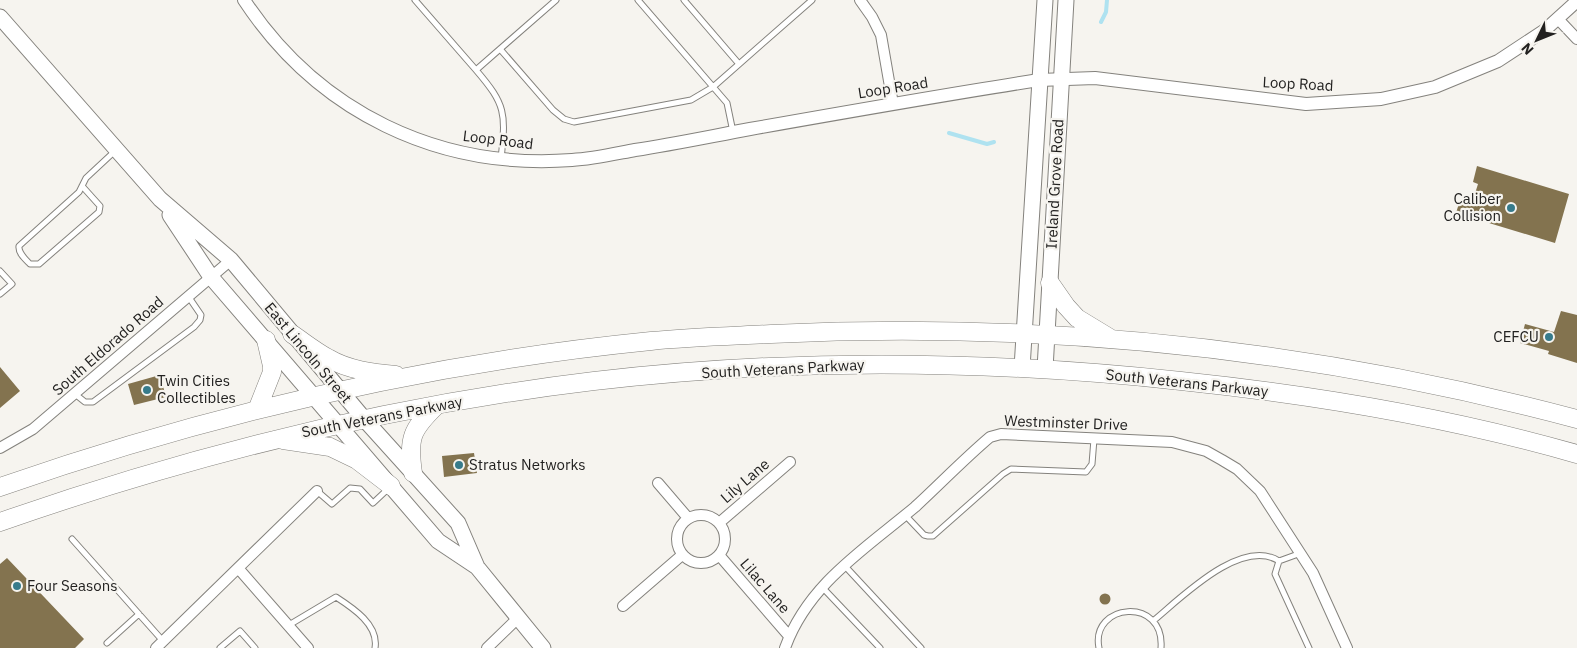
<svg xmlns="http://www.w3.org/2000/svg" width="1577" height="648" viewBox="0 0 1577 648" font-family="'IBM Plex Sans',sans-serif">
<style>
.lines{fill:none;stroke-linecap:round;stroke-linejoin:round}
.stream{stroke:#afe2f0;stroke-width:4}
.building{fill:#83734f}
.service-casing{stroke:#84827d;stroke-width:7}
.minor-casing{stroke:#84827d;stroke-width:12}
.tertiary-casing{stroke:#84827d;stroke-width:14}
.secondary-casing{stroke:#84827d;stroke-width:17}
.trunk-casing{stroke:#84827d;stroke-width:19}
.service{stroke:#fff;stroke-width:5}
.minor{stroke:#fff;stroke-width:10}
.tertiary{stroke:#fff;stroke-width:12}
.secondary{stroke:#fff;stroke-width:15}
.trunk{stroke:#fff;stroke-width:18}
.poi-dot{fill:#377b8b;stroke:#f6f4ef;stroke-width:2}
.labels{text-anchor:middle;stroke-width:4.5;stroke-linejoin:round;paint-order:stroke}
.street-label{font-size:15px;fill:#222120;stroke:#f6f4ef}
.poi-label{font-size:15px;fill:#222120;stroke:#f6f4ef;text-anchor:start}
</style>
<rect width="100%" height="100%" fill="#f6f4ef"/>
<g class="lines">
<!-- stream -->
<path class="stream" d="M1101,22l5,-10 1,-12
M949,133l38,11 7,-2"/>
</g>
<!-- building -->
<path class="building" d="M1477,166l92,28 -14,49 -99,-30 4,-13 12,3 6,-19 -5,-2z
M1561,311l16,4v48l-29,-9 1,-3 -29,-8 5,-19 29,8z
M0,367l20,24 -20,17z
M160,375l6,22 -32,8 -6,-21z
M474,453l3,20 -33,4 -2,-21z
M7,558l77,81 -9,9h-75v-84z
M1099.5 599a5.5 5.5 0 1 1 11 0a5.5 5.5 0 1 1-11 0Z"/>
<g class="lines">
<defs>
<path id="service" d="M415,0l61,70
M638,0l89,103 6,29
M684,0l55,64
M500,49l53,61 11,9 10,3 117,-22 22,-13 99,-87
M501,159c5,-46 5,-54 -25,-89l80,-70
M82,186l18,20 -1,6 -60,52h-9c-5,-5 -12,-11 -11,-18l60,-54 7,-14 29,-27
M0,271l12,13 -12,10
M75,394l10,8h8l101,-75 6,-7 1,-5 -13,-19
M317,491l15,13 18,-16 10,1 13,14 16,-15
M905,515l19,20 4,1h5l70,-62 8,-5 75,3 6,-8 2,-25
M72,539l91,102
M1301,553l-22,8 -4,13 34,74
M844,565l77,83
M822,587l58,61
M1153,621c28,-23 88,-84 126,-60
M289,625l47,-28c17,11 43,28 39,51
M107,643l32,-29
M220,648l20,-17 15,17
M1099,648c-9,-45 66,-52 62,0"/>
<path id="minor" d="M860,0l12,17 9,18 12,69
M1558,19l19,20
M0,448l33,-19 198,-169
M658,483l30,35
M677 539a24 24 0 1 1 48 0a24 24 0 1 1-48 0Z
M719,523l71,-61
M719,555l70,81
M238,568l70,80
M623,606l59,-51
M156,648l161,-157
M487,648l31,-30
M785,648c23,-64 80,-99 130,-141 25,-23 49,-48 75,-70l11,-3 171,8 34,9 16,9 15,9 23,22 53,82 34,75"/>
<path id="tertiary" d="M244,0c74,112 194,170 328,160 21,-1 42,-6 63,-10 39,-6 77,-14 115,-21 96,-17 192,-34 289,-49l56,-2 211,26 75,-5 54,-12 63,-26 47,-31 32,-29"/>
<path id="secondary" d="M0,17l160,182 71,61 134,160 93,103 19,44 66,81
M170,215l41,62 227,264 39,26
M1022,368l23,-368
M1045,369l21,-369"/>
<path id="trunk" d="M1050,283l16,23 11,12 33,20
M292,334c12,8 23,17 36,24 20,12 45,15 68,17
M257,410l15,-38v-6l-6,-26
M283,440l47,7 27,13 34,26
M413,473c-5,-35 -2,-43 24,-68
M0,487c210,-73 429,-124 651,-146 40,-4 80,-5 120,-7 271,-13 544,15 806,85
M0,522c192,-67 392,-117 594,-141 195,-23 393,-21 587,0 134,14 267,36 396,73"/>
</defs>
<!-- service casing -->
<use href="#service" class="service-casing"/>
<!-- minor casing -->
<use href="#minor" class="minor-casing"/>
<!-- tertiary casing -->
<use href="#tertiary" class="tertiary-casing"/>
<!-- secondary casing -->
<use href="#secondary" class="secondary-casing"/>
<!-- trunk casing -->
<use href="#trunk" class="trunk-casing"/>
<!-- service -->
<use href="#service" class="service"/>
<!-- minor -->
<use href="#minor" class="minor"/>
<!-- tertiary -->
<use href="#tertiary" class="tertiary"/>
<!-- secondary -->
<use href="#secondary" class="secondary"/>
<!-- trunk -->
<use href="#trunk" class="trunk"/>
</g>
<!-- markers -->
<g class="poi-dot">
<circle cx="1511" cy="208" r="5"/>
<circle cx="1549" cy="337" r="5"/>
<circle cx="147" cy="390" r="5"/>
<circle cx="459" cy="465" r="5"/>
<circle cx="17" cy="586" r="5"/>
</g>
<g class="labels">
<!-- street labels -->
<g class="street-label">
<text transform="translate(1298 84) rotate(3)" y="5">Loop Road</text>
<text transform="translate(893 88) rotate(-9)" y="5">Loop Road</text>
<text transform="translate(498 140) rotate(7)" y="5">Loop Road</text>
<text transform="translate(1055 184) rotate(-87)" y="5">Ireland Grove Road</text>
<text transform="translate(108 346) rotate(-41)" y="5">South Eldorado Road</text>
<text transform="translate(308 353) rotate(50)" y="5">East Lincoln Street</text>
<text transform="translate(783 369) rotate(-3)" y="5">South Veterans Parkway</text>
<text transform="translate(1187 383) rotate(6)" y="5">South Veterans Parkway</text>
<text transform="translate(382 417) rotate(-11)" y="5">South Veterans Parkway</text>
<text transform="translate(1066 423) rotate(2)" y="5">Westminster Drive</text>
<text transform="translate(745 481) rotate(-41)" y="5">Lily Lane</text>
<text transform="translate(765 586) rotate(49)" y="5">Lilac Lane</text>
</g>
<!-- poi labels -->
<g class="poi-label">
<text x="1501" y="204" text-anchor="end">Caliber<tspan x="1501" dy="17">Collision</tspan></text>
<text x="1539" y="342" text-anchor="end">CEFCU</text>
<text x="157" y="386">Twin Cities<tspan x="157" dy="17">Collectibles</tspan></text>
<text x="469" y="470">Stratus Networks</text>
<text x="27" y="591">Four Seasons</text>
</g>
</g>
<!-- north arrow -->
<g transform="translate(1537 40) rotate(227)" stroke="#f6f4ef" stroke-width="4" paint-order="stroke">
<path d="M0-4L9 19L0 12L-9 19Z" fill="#222120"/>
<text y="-8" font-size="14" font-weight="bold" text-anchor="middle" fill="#222120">N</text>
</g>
</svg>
